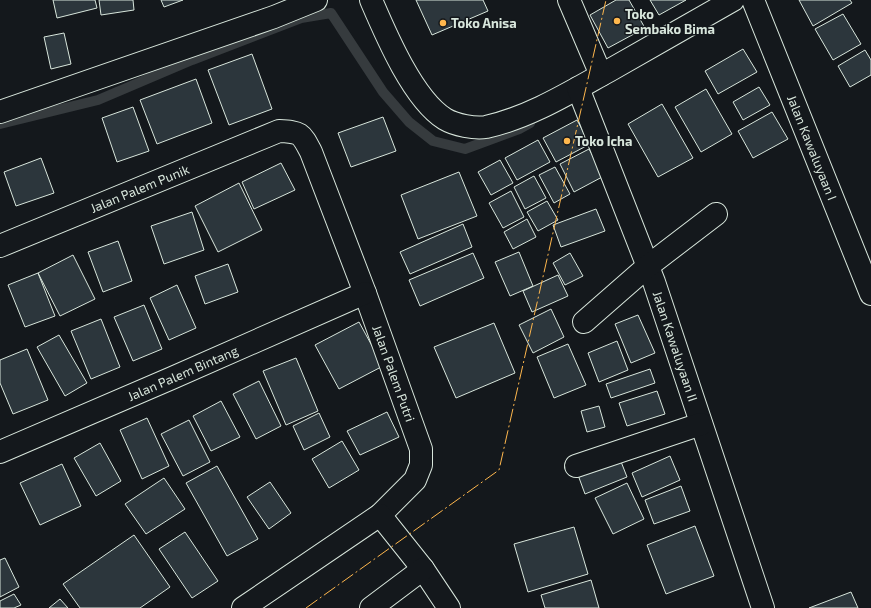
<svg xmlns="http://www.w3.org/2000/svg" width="871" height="608" viewBox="0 0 871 608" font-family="'Exo 2',sans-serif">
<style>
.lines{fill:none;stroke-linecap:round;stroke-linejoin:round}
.stream{stroke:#363b3e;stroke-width:10}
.building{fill:#2c363c;stroke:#d8e6dc}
.minor-casing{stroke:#d8e6dc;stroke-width:24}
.minor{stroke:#14181c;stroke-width:22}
.power{stroke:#ffb74d;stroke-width:1;stroke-dasharray:14 3 2 3;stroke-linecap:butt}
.poi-dot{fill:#ffb74d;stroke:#14181c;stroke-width:1.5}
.labels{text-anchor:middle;stroke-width:3;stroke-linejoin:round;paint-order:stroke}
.poi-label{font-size:13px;font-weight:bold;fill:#d8e6dc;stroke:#14181c;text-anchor:start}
.street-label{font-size:13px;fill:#d8e6dc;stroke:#14181c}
</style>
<rect width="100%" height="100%" fill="#14181c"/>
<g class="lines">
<!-- stream -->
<path class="stream" d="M0,124l98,-24 94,-40 109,-42 30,-5 52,79 26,30 24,19 32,8 54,-20 11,-6"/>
</g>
<!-- building -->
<path class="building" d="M53,0h42l2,8 -40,10z
M99,0h34l1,10 -33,5z
M161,0h22l-19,7z
M416,0h67l5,11 -56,24z
M616,0h13l16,28 -37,20 -18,-33z
M650,0h36l-27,15z
M799,0h51l2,3 -39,23z
M843,14l18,30 -28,16 -18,-31z
M64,33l7,31 -20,5 -7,-32z
M743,49l14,23 -39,22 -13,-23z
M865,50l6,10v15l-21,12 -12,-21z
M252,54l20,55 -43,16 -21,-55z
M196,79l16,44 -55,21 -17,-44z
M759,87l11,18 -27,15 -10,-18z
M706,89l26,45 -31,18 -26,-45z
M662,104l31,54 -35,19 -30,-53z
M133,107l16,44 -32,11 -15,-44z
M772,112l16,27 -35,19 -15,-27z
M383,117l13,34 -45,16 -13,-34z
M577,120l13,24 -34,18 -13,-24z
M538,140l12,22 -33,18 -12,-22z
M589,149l15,27 -30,16 -14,-28z
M41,158l13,35 -38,13 -12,-34z
M500,160l13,23 -22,12 -13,-23z
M281,163l14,27 -41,19 -12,-27z
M555,167l15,27 -16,9 -15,-28z
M459,172l18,44 -59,23 -17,-44z
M534,176l12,22 -21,11 -11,-22z
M239,183l23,47 -44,22 -23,-46z
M511,191l13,26 -21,11 -14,-25z
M547,201l11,19 -20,11 -11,-19z
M596,209l9,22 -44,16 -8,-22z
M192,212l12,38 -40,14 -13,-38z
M527,219l9,18 -23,12 -9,-17z
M463,224l9,23 -62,27 -10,-22z
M118,241l14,40 -29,11 -15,-40z
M519,252l14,34 -23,10 -15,-34z
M473,253l11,25 -64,28 -11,-26z
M570,253l13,23 -18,9 -12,-22z
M73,255l22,44 -35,17 -22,-43z
M228,264l10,28 -33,12 -10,-28z
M38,273l17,43 -30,11 -17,-42z
M558,275l10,21 -36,16 -9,-21z
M177,285l19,43 -27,12 -19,-42z
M144,305l18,44 -29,12 -19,-44z
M551,309l13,28 -31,16 -14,-28z
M638,315l17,38 -24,10 -16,-39z
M101,319l19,48 -29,12 -20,-48z
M359,322l24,44 -44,23 -24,-44z
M494,323l21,50 -59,25 -22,-51z
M59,335l28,48 -22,13 -28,-49z
M617,341l11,29 -29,12 -11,-29z
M568,344l18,41 -32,13 -17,-41z
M27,349l21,51 -35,14 -13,-31v-23z
M296,358l22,53 -32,14 -23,-54z
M650,369l5,14 -44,15 -5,-14z
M259,381l22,45 -25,13 -23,-45z
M657,391l8,23 -38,12 -8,-23z
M221,401l19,36 -29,14 -18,-35z
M599,406l6,21 -18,5 -6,-21z
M387,412l12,25 -39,18 -13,-24z
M319,413l11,24 -26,13 -11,-24z
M147,418l22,48 -27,13 -22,-49z
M189,420l21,42 -27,14 -22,-42z
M342,441l17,29 -30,18 -17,-29z
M100,443l21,38 -25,15 -22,-38z
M670,456l10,24 -38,17 -10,-24z
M620,459l7,18 -42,17 -7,-19z
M62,464l19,42 -41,19 -20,-42z
M217,466l41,73 -31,17 -41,-73z
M164,478l21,31 -39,25 -21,-30z
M270,482l21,31 -22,16 -22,-32z
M627,483l17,36 -31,15 -18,-36z
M681,486l9,25 -36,13 -9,-24z
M695,526l19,50 -48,18 -19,-49z
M574,527l14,47 -60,18 -14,-48z
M185,532l33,49 -26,17 -33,-49z
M134,535l36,52 -30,21h-60l-17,-24z
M5,558l14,29 -19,10v-37z
M591,580l8,28h-54l-4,-13z
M851,592l7,16h-49z
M14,594l7,11 -7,3h-14v-7z
M60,599l8,9h-19z"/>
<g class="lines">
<defs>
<g id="minor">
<path d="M371,0c15,35 42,99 74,119 10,6 30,10 41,8 45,-10 86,-36 126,-58 40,-23 81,-46 121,-69"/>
<path d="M569,0l32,75"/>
<path id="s1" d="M753,0l118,294"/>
<path id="s2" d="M578,88l76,194 109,326"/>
<path d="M0,112l274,-95 42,-17"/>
<path id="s3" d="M0,246l279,-115c22,1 22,2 32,21l54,141 56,156v16l-6,15 -35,35 -137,93"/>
<path d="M584,322l64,-56 68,-52"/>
<path id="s4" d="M0,452l172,-74 193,-85"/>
<path d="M576,466l125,-42"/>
<path d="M380,515l43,54 26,39"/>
<path d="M371,608l52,-39"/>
</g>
</defs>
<!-- minor casing -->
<use href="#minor" class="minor-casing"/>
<!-- minor -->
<use href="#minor" class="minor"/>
<!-- power -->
<path class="power" d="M306,608l193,-138 107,-470"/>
</g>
<!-- markers -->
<g class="poi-dot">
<circle cx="617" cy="21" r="4"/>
<circle cx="443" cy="23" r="4"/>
<circle cx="567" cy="141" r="4"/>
</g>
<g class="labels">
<!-- poi labels -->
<g class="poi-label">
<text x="625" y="19">Toko<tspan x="625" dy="15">Sembako Bima</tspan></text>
<text x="451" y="28">Toko Anisa</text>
<text x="575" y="146">Toko Icha</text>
</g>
<!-- street labels -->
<g class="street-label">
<text dy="5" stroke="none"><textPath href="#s1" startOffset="159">Jalan Kawaluyaan I</textPath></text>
<text dy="5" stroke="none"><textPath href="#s3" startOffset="151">Jalan Palem Punik</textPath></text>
<text dy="5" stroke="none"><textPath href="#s2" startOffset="276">Jalan Kawaluyaan II</textPath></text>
<text dy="5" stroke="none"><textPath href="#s4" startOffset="199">Jalan Palem Bintang</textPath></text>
<text dy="5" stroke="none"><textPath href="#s3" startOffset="580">Jalan Palem Putri</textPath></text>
</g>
</g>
</svg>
